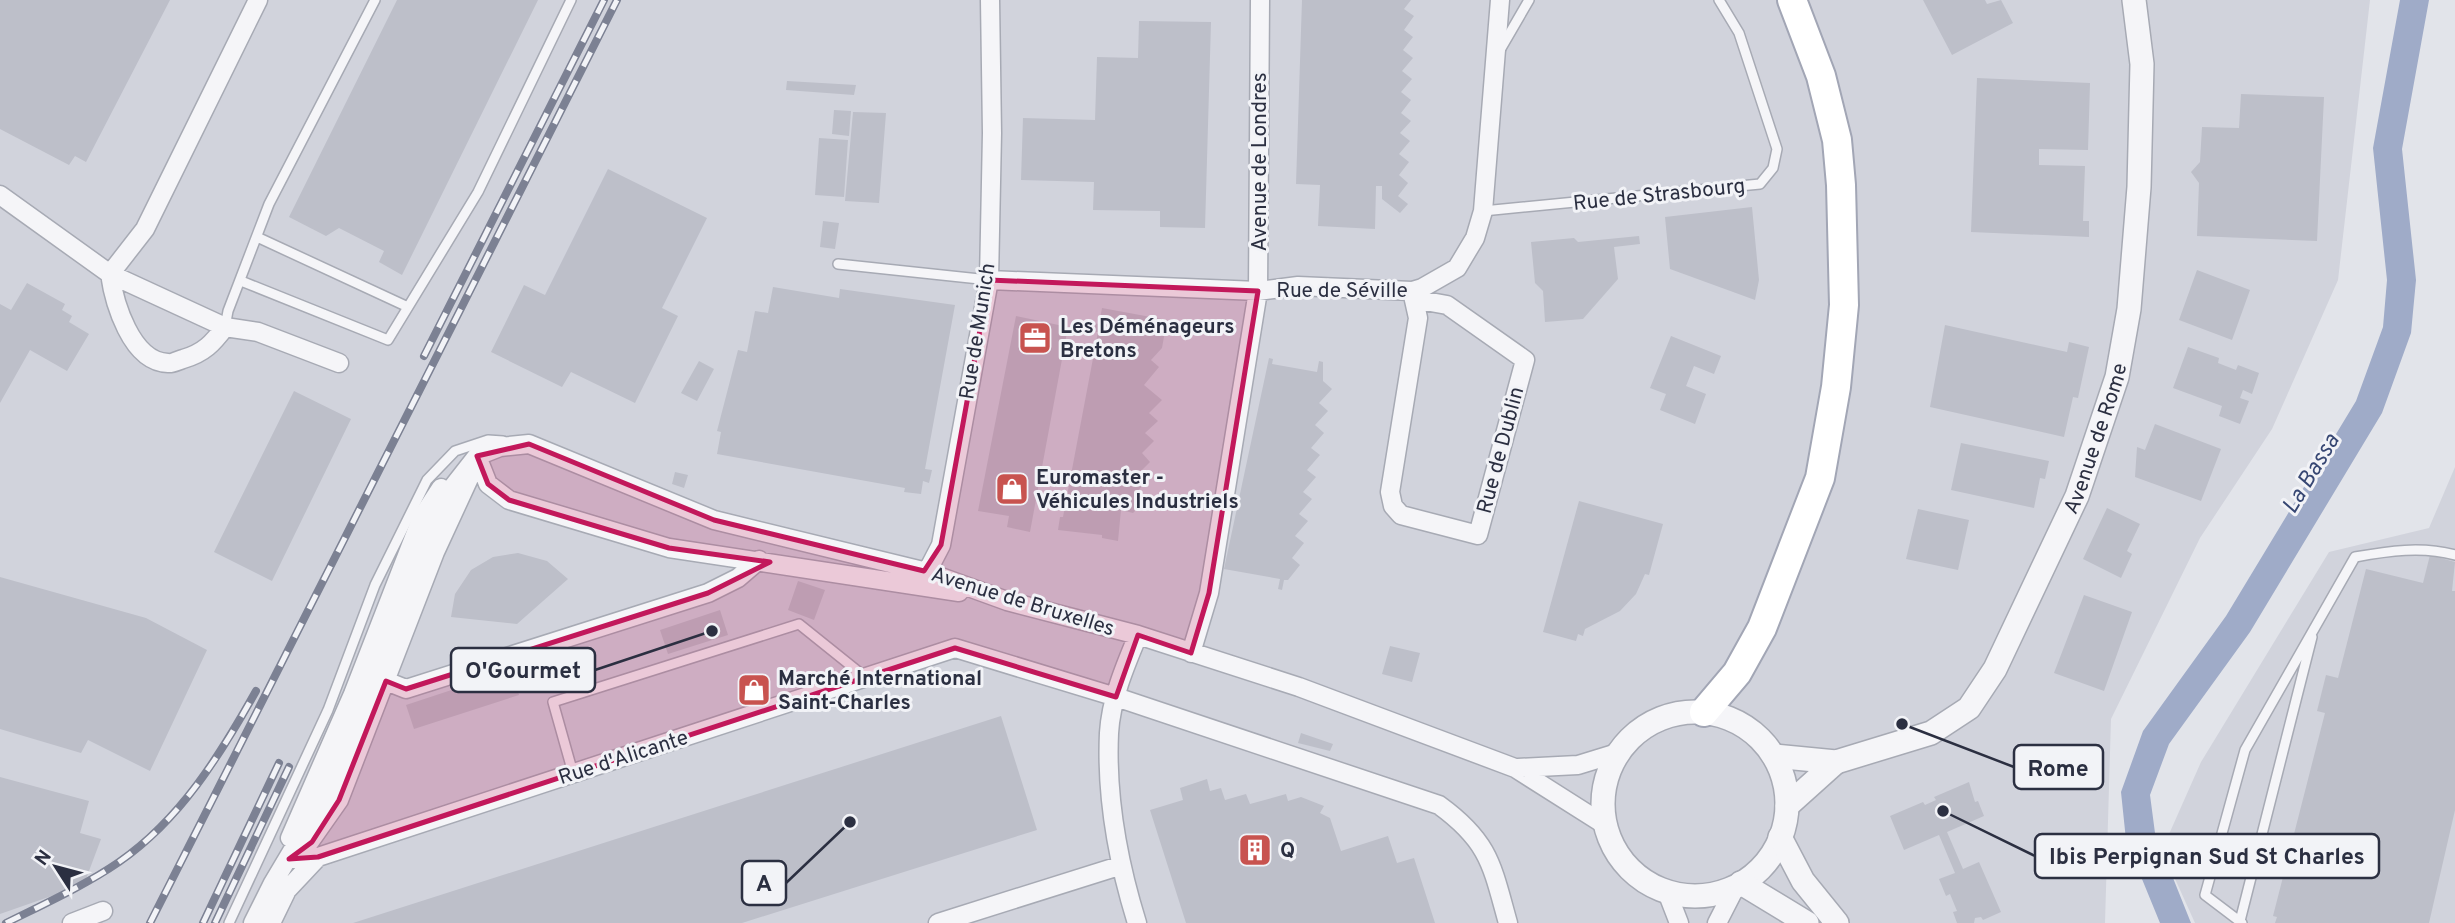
<svg xmlns="http://www.w3.org/2000/svg" width="2455" height="923" viewBox="0 0 2455 923" font-family="Overpass,sans-serif">
<style>
.built{fill:#d1d3dc}
.water{fill:#9fabc8}
.building{fill:#bdbfc9}
.lines{fill:none;stroke-linecap:round;stroke-linejoin:round}
.service-casing{stroke:#a7aab4;stroke-width:12}
.minor-casing{stroke:#a7aab4;stroke-width:21}
.tertiary-casing{stroke:#a7aab4;stroke-width:26}
.primary-casing{stroke:#a2a6b5;stroke-width:32}
.service{stroke:#f5f5f8;stroke-width:9}
.minor{stroke:#f5f5f8;stroke-width:18}
.tertiary{stroke:#f5f5f8;stroke-width:23}
.primary{stroke:#fff;stroke-width:28}
.rail-casing{stroke:#7c8193;stroke-width:8}
.rail{stroke:#f2f3f7;stroke-width:5;stroke-dasharray:16;stroke-linecap:butt}
.marked{fill:#c2185b;fill-opacity:0.2;stroke:#c2185b;stroke-width:5;stroke-linejoin:round}
.labels{text-anchor:middle;stroke-width:6;stroke-linejoin:round;paint-order:stroke}
.street-label{font-size:21px;fill:#2b2f41;stroke:#f2f3f7}
.poi-label{font-size:21px;font-weight:bold;fill:#2b2f41;stroke:#f2f3f7;text-anchor:start}
.water-label{font-size:23px;font-style:italic;fill:#374773;stroke:#f2f3f7}
.leader{fill:none;stroke:#2b2f41;stroke-width:2.5}
.callout-dot{fill:#2b2f41;stroke:#f2f3f7;stroke-width:2.5}
.callout{fill:#f2f3f7;stroke:#2b2f41;stroke-width:2.5}
.callout-label{font-size:23px;text-anchor:middle;font-weight:bold;fill:#2b2f41}
</style>
<rect width="100%" height="100%" fill="#e2e4ea"/>
<!-- built -->
<path class="built" d="M0,0h2370l-32,280 -66,149 -72,109 -89,181 -6,204h-2105z
M2455,467v456h-260l-33,-73 39,-88 128,-210 100,-24z"/>
<!-- water -->
<path class="water" d="M2400,0h29l-27,149 14,131 -5,53 -29,80 -132,219 -81,112 -19,51 5,38 36,90h-31l-34,-83 -5,-48 22,-61 83,-115 130,-215 27,-74 4,-47 -14,-132z"/>
<!-- building -->
<path class="building" d="M0,0h170l-84,162 -11,-6 -6,9 -69,-36z
M397,0h141l-136,275 -23,-13 5,-11 -45,-23 -13,8 -37,-19z
M1302,0h109l-7,9 10,7 -10,14 9,7 -10,13 10,8 -11,13 10,8 -11,13 10,8 -10,13 10,8 -11,12 10,8 -11,13 10,8 -10,13 9,8 -10,13 10,8 -8,9 -18,-14v-13h-6l-1,43 -57,-3 2,-41 -24,-1z
M1923,0h62l2,4 14,-4 12,23 -61,32z
M1139,21l72,1 -6,206 -45,-1v-16l-67,-1 1,-28 -73,-2 2,-62 72,2 2,-63 41,1z
M1977,78l113,5 -2,67 -49,-1v16l46,1 -2,55h6v16l-118,-5z
M787,81l69,4 -2,10 -68,-5z
M2241,94l83,3 -7,144 -120,-5 2,-53 -8,-11 9,-10 2,-35 37,1z
M834,110l17,1 -2,25 -17,-2z
M853,112l33,1 -7,90 -34,-2z
M819,138l29,2 -4,57 -29,-2z
M608,169l99,49 -45,90 16,8 -43,87 -64,-31 -9,15 -71,-35 33,-67 21,10z
M1752,207l7,73 -4,20 -85,-31 -5,-52z
M823,221l16,2 -4,26 -15,-2z
M1639,236l1,8 -26,3 4,32 -35,40 -38,3 -2,-31 -8,-8 -4,-41 43,-4 4,4z
M2197,270l53,20 -18,50 -53,-20z
M27,283l38,21 -3,6 10,6 -3,6 20,12 -22,37 -37,-21 -30,53v-99l11,6z
M773,287l66,11 1,-9 115,16 -30,164 7,1 -3,13 -6,-2 -2,13 -17,-2 1,-4 -188,-34 4,-22 -4,-1 21,-81 9,2 8,-41 13,2z
M1102,308l65,12 -5,28 -11,12 8,7 -15,18 18,15 -13,13 9,8 -13,12 9,8 -12,12 8,9 -12,12 8,9 -12,11 9,9 -10,10 -12,-3 -3,31 -16,-3v-3l-44,-5 2,-13h3l35,-185h-6l1,-9 6,1z
M1016,316l52,11 -38,205 -23,-5 2,-11 -31,-5z
M1945,325l122,27 2,-10 20,5 -11,51 -5,-1 -9,40 -134,-30z
M1671,336l50,20 -7,18 -20,-8 -8,20 20,8 -11,30 -35,-14 6,-16 -16,-6z
M2188,347l31,11 -1,5 18,7 2,-5 21,8 -7,21 -9,-4 -3,8 9,3 -9,23 -21,-8 3,-10 -49,-18z
M1269,358l4,1 -1,5 45,8 2,-11 4,1v19l9,8 -13,14 9,8 -13,14 9,8 -13,15 9,7 -13,15 9,7 -13,15 9,7 -13,15 9,7 -13,15 9,7 -12,15 8,7 -12,15h-4l-2,10 -4,-1 2,-10 -56,-10z
M699,361l15,8 -17,32 -16,-8z
M294,391l57,28 -79,162 -58,-29z
M2155,424l66,25 -20,52 -66,-24 2,-30 8,3z
M1961,443l88,18 -4,18 -5,-1 -6,30 -83,-18z
M675,472l13,3 -4,13 -12,-4z
M1579,501l84,23 -14,51 -4,-1 -9,20 -16,17 -35,18 -2,7 -5,-2 -2,7 -33,-9z
M2107,508l33,16 -13,27 5,3 -11,24 -38,-19z
M1918,509l51,11 -11,50 -52,-11z
M518,553l29,8 21,18 -51,45 -66,-7 4,-23 16,-24 22,-13z
M2430,555l25,7 -3,29h3v219l-26,113h-154l2,-6 -4,-1 52,-203 -8,-2 9,-36 12,3 28,-109 57,14z
M0,577l146,41 61,32 -57,121 -62,-31 -7,13 -81,-24z
M798,581l27,9 -11,30 -26,-10z
M2084,595l48,17 -28,79 -50,-18z
M720,610l8,25 -60,19 -8,-24z
M1390,646l30,7 -8,29 -30,-8z
M512,670l7,25 -105,34 -8,-24z
M1001,716l36,114 -295,93h-389z
M1301,733l32,11 -3,7 -32,-8z
M0,777l89,24 -9,32 21,6 -15,40 -23,13 -63,22z
M1207,779l3,12 11,-3 4,12 21,-6 4,10 36,-10 2,7 13,-4 23,9 -4,7 10,5 11,33 47,-15 9,27 17,-5 21,65h-249l-36,-113 33,-10 -3,-12z
M1969,782l6,20 3,-1 6,15 -37,16 16,37 16,-7 22,50 -18,8 -2,-3 -6,1 -1,5h-17l-4,-11 4,-1 -7,-17 -4,2 -7,-17 16,-6 -16,-38 -35,15 -14,-34 33,-14 2,3 11,-5 -2,-3z"/>
<g class="lines">
<defs>
<path id="service" d="M1500,50l29,-50
M1483,211l277,-27 13,-16 4,-19 -38,-116 -20,-33
M257,237l151,70
M838,264l151,16
M241,281l147,59 90,-148 93,-192
M225,327l3,-16 41,-107 106,-204
M573,773l-20,-71 246,-78 66,53
M2240,921l72,-284
M229,923l99,-213 47,-125 52,-105 28,-29 33,-11 15,1
M2242,923l-37,-28 40,-145 110,-193c33,-6 67,-11 100,-2"/>
<path id="minor" d="M0,195l110,79 115,53 33,5 81,31
M989,280l269,11 40,-5 114,5 10,-3 35,-20 18,-30 8,-27 17,-211
M1412,291l6,27 -28,174 3,14 8,9 77,20 47,-175 -78,-55 -33,-6
M225,327c-12,16 -21,26 -42,32 -4,1 -11,5 -15,4 -37,-1 -54,-61 -58,-89l35,-45 113,-229
M477,456l11,28 21,16 160,48 290,44
M927,572l14,-27 48,-265 3,-147 -2,-133
M1191,653l18,-60 49,-302 2,-291
M386,681l20,8 302,-96 30,-15 21,-18
M1518,768l60,-3 39,-12
M290,838l63,-144 69,-177 19,-29
M306,847l33,-47 96,-248 36,-78
M289,859l29,-2 637,-209 161,49 323,108c51,37 53,61 69,118
M1667,892l12,31
M72,923l31,-12
M253,923l20,-40 50,-84 41,-94 50,-139 34,-73 29,-37 23,-9 29,-3 185,76 213,52 80,29 131,34 161,52 216,81 90,57
M271,923l16,-33 31,-33
M938,923l181,-57
M1137,923c-19,-61 -31,-125 -28,-190 2,-34 16,-67 29,-98
M1717,923l19,-37"/>
<g id="tertiary">
<circle cx="1695" cy="804" r="92"/>
<path id="s1" d="M1774,756l62,6 95,-29 38,-25 26,-39 82,-173 40,-119 12,-68 10,-122 3,-123 -8,-64"/>
<path d="M1787,806l49,-44"/>
<path d="M1780,837l23,44 34,42"/>
<path d="M1741,883l66,40"/>
</g>
<path id="primary" d="M1704,712l33,-39 25,-45 58,-150 16,-91 8,-82 -3,-120 -4,-45 -16,-64 -29,-76"/>
</defs>
<!-- service casing -->
<use href="#service" class="service-casing"/>
<!-- minor casing -->
<use href="#minor" class="minor-casing"/>
<!-- tertiary casing -->
<use href="#tertiary" class="tertiary-casing"/>
<!-- primary casing -->
<use href="#primary" class="primary-casing"/>
<!-- service -->
<use href="#service" class="service"/>
<!-- minor -->
<use href="#minor" class="minor"/>
<!-- tertiary -->
<use href="#tertiary" class="tertiary"/>
<!-- primary -->
<use href="#primary" class="primary"/>
<defs>
<path id="rail" d="M424,356l180,-356
M6,923c38,-19 78,-37 113,-61 62,-43 101,-107 137,-171
M150,923l467,-923
M203,923l76,-160
M215,923l74,-156"/>
</defs>
<!-- rail casing -->
<use href="#rail" class="rail-casing"/>
<!-- rail -->
<use href="#rail" class="rail"/>
</g>
<!-- marked area -->
<path class="marked" d="M989,280l269,11 -49,302 -18,60 -53,-18 -22,62 -161,-49 -637,209 -29,2 23,-17 27,-42 47,-119 20,8 302,-96 62,-31 -101,-14 -160,-48 -21,-16 -11,-28 52,-12 185,76 210,51 17,-26z"/>
<!-- icons -->
<defs>
<symbol id="office-square" viewBox="-11 -11 22 22"><rect x="-9" y="-9" width="18" height="18" rx="4" fill="#c8534f" stroke="#f2f3f7"/><path d="M-6-3h4V-5.5h4V-3h4V5H-6ZM-1-4.5V-3h2v-1.5ZM-6 0V1H6V0Z" fill="#fff"/></symbol>
<symbol id="shop-square" viewBox="-11 -11 22 22"><rect x="-9" y="-9" width="18" height="18" rx="4" fill="#c8534f" stroke="#f2f3f7"/><path d="M-5-2.5h2.3a2.7 3.5 0 0 1 5.4 0H5L5.5 6h-11ZM-1.5-2.5h3a1.5 2.3 0 0 0-3 0Z" fill="#fff"/></symbol>
<symbol id="building-square" viewBox="-11 -11 22 22"><rect x="-9" y="-9" width="18" height="18" rx="4" fill="#c8534f" stroke="#f2f3f7"/><path d="M-4-6H4V6H1V3H-1V6H-4ZM-2.5-4.3h1.7v1.8h-1.7ZM.8-4.3h1.7v1.8H.8ZM-2.5-1h1.7V.8h-1.7ZM.8-1h1.7V.8H.8Z" fill="#fff"/></symbol>
</defs>
<g fill-rule="evenodd">
<use href="#office-square" x="1016" y="319" width="38" height="38"/>
<use href="#shop-square" x="993" y="470" width="38" height="38"/>
<use href="#shop-square" x="735" y="671" width="38" height="38"/>
<use href="#building-square" x="1236" y="831" width="38" height="38"/>
</g>
<g class="labels">
<!-- street labels -->
<g class="street-label">
<text transform="translate(1259 162) rotate(-90)" y="7">Avenue de Londres</text>
<text transform="translate(1659 194) rotate(-6)" y="7">Rue de Strasbourg</text>
<text x="1342" y="297">Rue de Séville</text>
<text transform="translate(977 331) rotate(-81)" y="7">Rue de Munich</text>
<text dy="7" stroke="none"><textPath href="#s1" startOffset="506">Avenue de Rome</textPath></text>
<text transform="translate(1500 450) rotate(-75)" y="7">Rue de Dublin</text>
<text transform="translate(1023 601) rotate(17)" y="7">Avenue de Bruxelles</text>
<text transform="translate(623 757) rotate(-18)" y="7">Rue d'Alicante</text>
</g>
<!-- poi labels -->
<g class="poi-label">
<text x="1060" y="333">Les Déménageurs<tspan x="1060" dy="24">Bretons</tspan></text>
<text x="1036" y="484">Euromaster -<tspan x="1036" dy="24">Véhicules Industriels</tspan></text>
<text x="778" y="685">Marché International<tspan x="778" dy="24">Saint-Charles</tspan></text>
<text x="1280" y="857">Q</text>
</g>
<!-- water labels -->
<g class="water-label">
<text transform="translate(2310 473) rotate(-59)" y="8">La Bassa</text>
</g>
</g>
<!-- callouts -->
<path class="leader" d="M712 631L595 670M1902 724L2014 767M1943 811L2035 856M850 822L786 883"/>
<g class="callout-dot">
<circle cx="712" cy="631" r="7"/>
<circle cx="1902" cy="724" r="7"/>
<circle cx="1943" cy="811" r="7"/>
<circle cx="850" cy="822" r="7"/>
</g>
<g class="callout">
<rect x="451" y="648" width="144" height="44" rx="7"/>
<rect x="2014" y="745" width="89" height="44" rx="7"/>
<rect x="2035" y="834" width="344" height="44" rx="7"/>
<rect x="742" y="861" width="44" height="44" rx="7"/>
</g>
<g class="callout-label">
<text x="523" y="678">O'Gourmet</text>
<text x="2058" y="776">Rome</text>
<text x="2207" y="864">Ibis Perpignan Sud St Charles</text>
<text x="764" y="891">A</text>
</g>
<!-- north arrow -->
<g transform="translate(56 867) rotate(306)" stroke="#f2f3f7" stroke-width="5" paint-order="stroke">
<path d="M0-5L12 26L0 18L-12 26Z" fill="#2b2f41"/>
<text y="-10" font-size="19" font-weight="bold" text-anchor="middle" fill="#2b2f41">N</text>
</g>
</svg>
